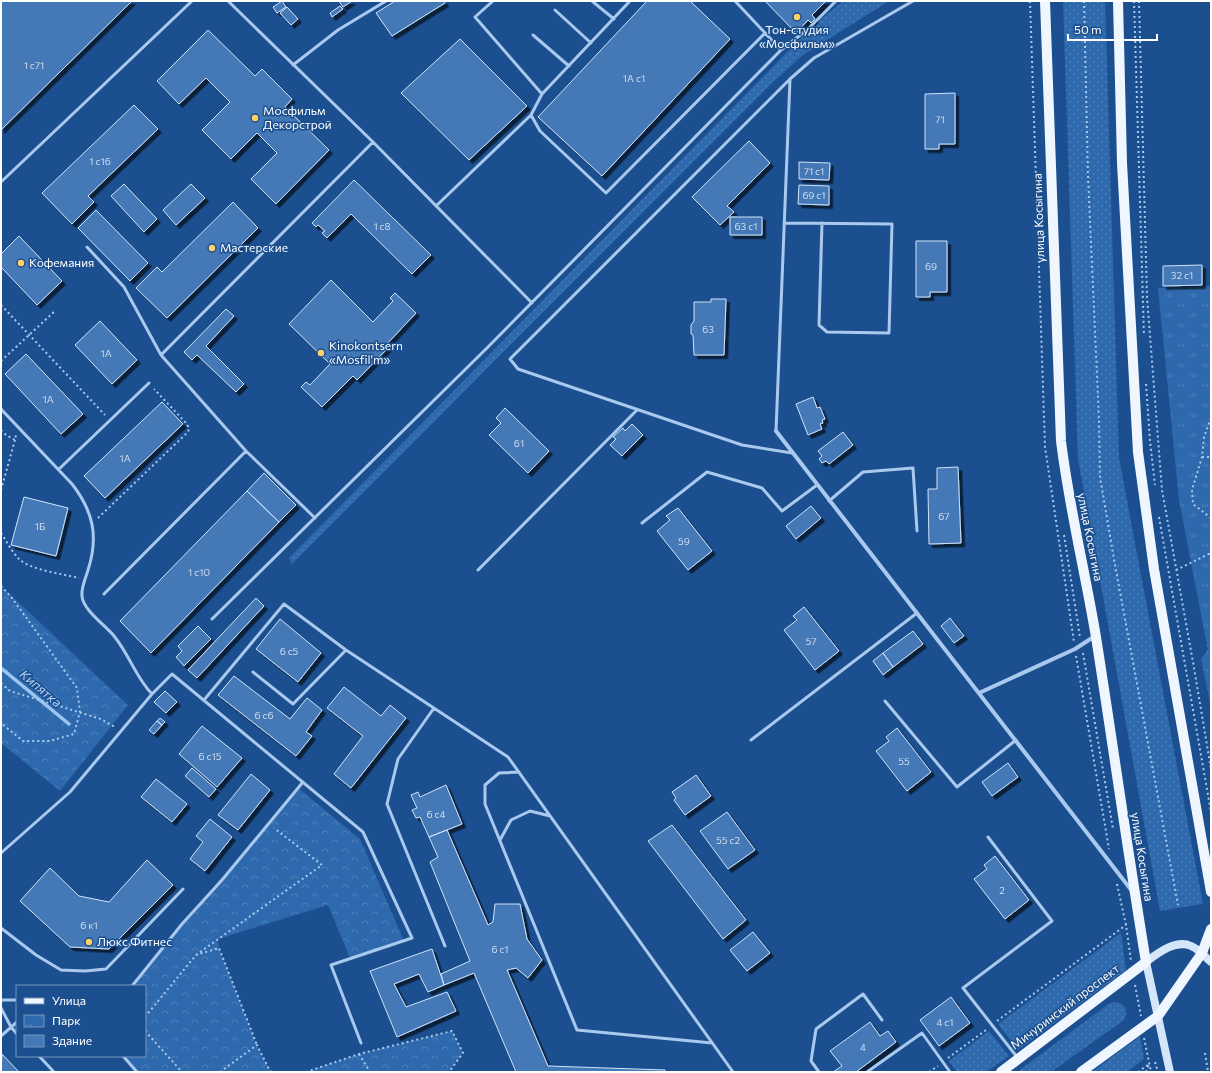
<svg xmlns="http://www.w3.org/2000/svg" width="1212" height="1073" viewBox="0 0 1212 1073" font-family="Commissioner,sans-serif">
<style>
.grass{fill:url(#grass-dots)}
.forest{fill:url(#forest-crowns)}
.park{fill:url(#park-tufts)}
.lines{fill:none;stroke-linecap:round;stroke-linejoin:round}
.stream{stroke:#9cc4f0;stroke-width:3.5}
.building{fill:#4478b7;stroke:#cfe3fa;filter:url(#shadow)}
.path{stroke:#a9c9ee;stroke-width:2;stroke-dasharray:2 3;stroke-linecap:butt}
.service{stroke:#a9c9ee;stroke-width:3}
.minor{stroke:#a9c9ee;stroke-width:4}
.secondary{stroke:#d6e6fa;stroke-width:8}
.primary{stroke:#f0f6ff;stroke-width:10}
.poi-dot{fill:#ffd166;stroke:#1b4f8f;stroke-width:1.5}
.labels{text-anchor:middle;stroke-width:3;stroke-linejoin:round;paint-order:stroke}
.number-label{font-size:10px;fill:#d0dded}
.poi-label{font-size:12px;fill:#fff;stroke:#1b4f8f;text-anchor:start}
.street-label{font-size:12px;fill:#fff;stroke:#1b4f8f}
.water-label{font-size:13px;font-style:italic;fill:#b5d3f5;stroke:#1b4f8f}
</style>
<defs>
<pattern id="grass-dots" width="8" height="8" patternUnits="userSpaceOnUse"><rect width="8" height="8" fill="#2e69ad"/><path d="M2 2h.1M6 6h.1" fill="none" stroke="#4d80b9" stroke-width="1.8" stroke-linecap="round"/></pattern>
<pattern id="forest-crowns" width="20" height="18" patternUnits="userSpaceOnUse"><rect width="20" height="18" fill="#2e69ad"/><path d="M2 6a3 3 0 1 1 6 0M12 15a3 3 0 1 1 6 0" fill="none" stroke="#4d80b9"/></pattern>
<pattern id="park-tufts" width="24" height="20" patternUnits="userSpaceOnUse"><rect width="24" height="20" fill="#2e69ad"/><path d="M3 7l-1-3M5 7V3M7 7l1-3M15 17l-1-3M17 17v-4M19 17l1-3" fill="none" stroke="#4d80b9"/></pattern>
<filter id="shadow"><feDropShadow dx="3.5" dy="3.5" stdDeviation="0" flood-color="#0009"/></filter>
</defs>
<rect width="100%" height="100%" fill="#1b4f8f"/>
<!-- grass -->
<path class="grass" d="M843,1h46l-86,54 -32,29 -479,480 -3,-6 525,-533z
M1063,1h42l14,457 84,446 -43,7 -82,-452z
M1121,933l5,37 -108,80 -20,-26z
M1116,1002c9,2 13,9 8,18l-73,52h-34l93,-69z
M989,1031l20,25 -23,16h-29l-8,-11z
M1140,1036l4,23 -17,13h-35z"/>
<!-- forest -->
<path class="forest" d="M1,586l127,119 -68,86 -59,-48z
M1211,645v62l-10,-48z
M298,788l62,51 44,102 -54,17 -22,-53 -110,34 1,9 38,97 13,26 2,1h-135l-14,-16h22v-70h-13l50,-62z
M452,1031l11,22 -14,19h-143l53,-18z"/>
<!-- park -->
<path class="park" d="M1211,286v380l-32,-166 -21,-212z"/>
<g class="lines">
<!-- stream -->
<path class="stream" d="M1,668l68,56"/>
</g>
<!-- building -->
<path class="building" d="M1,1h131l-131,129z
M282,1l4,6 -9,6 -4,-6z
M339,1h13l-9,6z
M395,1h49l1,2 -53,33 -16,-23z
M647,1h43l40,38 -128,137 -64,-59z
M765,1h61l-14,14 3,4 -4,4 -3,-3 -12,13z
M340,6l3,3 -11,8 -2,-4z
M287,7l11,12 -7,6 -11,-12z
M208,30l47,46 7,-7 30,30 -7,8 44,43 -53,54 -25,-25 26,-26 -20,-20 -26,26 -29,-29 28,-28 -24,-24 -27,26 -22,-23z
M460,39l67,67 -58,54 -68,-67z
M955,93v51h-16v5h-14v-55z
M134,105l24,24 -70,67 6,6 -22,22 -30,-31z
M749,141l21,22 -43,43 7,6 -14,13 -28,-28z
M799,162l31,1 -1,17 -30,-1z
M354,180l77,75 -19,19 -61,-60 -24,24 -5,-5 3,-2 -7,-6 -2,2 -4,-4z
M124,184l33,35 -13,13 -33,-36z
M191,184l14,14 -29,27 -13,-15z
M799,185l30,1v19l-31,-1z
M233,202l25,26 -91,90 -31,-30 21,-21 5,5z
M96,210l52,53 -18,18 -52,-53z
M730,217h32v18h-32z
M19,236l43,45 -25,24 -36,-38v-13z
M916,241h31v51h-17v5h-14z
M1202,265v20l-39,1v-20z
M331,280l42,42 20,-21 -3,-3 5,-5 21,20 -30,32 2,3 -31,32 -4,-4 -31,31 -21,-20 5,-5 4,3 20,-21 -41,-40z
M711,299h15l-2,56h-30l-1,-20 -2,-1v-9l3,-4v-19h17z
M226,309l8,7 -28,30 38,38 -8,8 -39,-37 -5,5 -8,-8z
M100,321l37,39 -25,24 -37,-39z
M26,354l57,60 -22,20 -56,-60z
M813,397l4,11 3,-1 5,12 -3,1 1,3 -3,1 2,5 -14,6 -12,-31z
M162,402l21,22 -78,74 -21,-22z
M505,408l44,43 -21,22 -39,-38 12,-12 -5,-5z
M632,424l11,11 -21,21 -12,-11 6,-6 -3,-2 10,-9 2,3z
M843,432l10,13 -24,19 -3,-3 -4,2 -3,-4 3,-3 -4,-5z
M958,467l3,76 -32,1 -1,-55h9v-21z
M264,473l32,32 -17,17 -32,-31z
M247,491l32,31 -128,131 -31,-32z
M24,497l44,11 -12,48 -45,-11z
M811,506l10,12 -25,21 -10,-13z
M678,508l34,43 -24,19 -31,-39 13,-11 -4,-4z
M256,598l8,8 -67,72 -9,-8z
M804,607l35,44 -24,19 -31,-40 13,-10 -4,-4z
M950,618l14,18 -10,7 -13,-17z
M280,619l41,34 -23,29 -42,-33z
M198,626l13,13 -27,27 -8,-9 6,-6 -4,-5z
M913,631l10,13 -30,23 -10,-14z
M883,653l10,14 -10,8 -10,-14z
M234,676l56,43 17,-21 15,12 -16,22 6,4 -16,20 -78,-61z
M344,687l37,29 9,-11 16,13 -55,70 -17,-14 29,-38 -36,-28z
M165,691l12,11 -11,11 -12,-11z
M160,718l5,4 -3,3 -5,-4z
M157,721l5,4 -8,9 -5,-4z
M202,726l40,32 -25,29 -38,-33z
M897,728l34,44 -24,19 -31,-40 13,-10 -3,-4z
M1008,763l10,14 -26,19 -10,-14z
M192,768l24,21 -7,8 -24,-21z
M251,774l19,16 -32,40 -20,-15z
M696,775l15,21 -26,19 -11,-15 2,-2 -4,-6z
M156,779l31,25 -15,18 -31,-25z
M446,785l16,39 -33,13 -9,-20 -4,1 -4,-8 5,-2 -6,-13 7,-3 2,5z
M727,812l28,38 -27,19 -28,-38z
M210,819l22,18 -27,34 -15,-12 13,-17 -7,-6z
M672,825l74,95 -23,19 -75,-98z
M447,830l41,95 5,-3 2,-18h25l7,35 15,21 -14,18 -12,-10 -9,2 41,96 117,4v2h-149l-42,-99 -30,12 -3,-11 29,-13 -40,-99 8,-5 -9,-20z
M995,856l34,44 -24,19 -31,-40 13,-10 -3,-4z
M147,860l26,25 -64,64 -39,-2 -50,-46 30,-33 29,28 30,6z
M753,932l17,21 -23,18 -17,-21z
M432,949l12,36 -16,7 -9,-18 -25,10 12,23 41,-15 9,19 -59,26 -27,-66z
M951,997l19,26 -31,23 -19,-26z
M870,1022l10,14 8,-5 8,11 -40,30h-23l9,-6 -12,-15z
M2,1054l17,18h-18z"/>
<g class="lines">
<!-- path -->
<path class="path" d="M1030,1l15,446 29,195
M1084,1l4,175 11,244 1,57 15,88 63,340
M1134,1l10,335
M1139,1l8,296 15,193 31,172 18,107
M1,305l104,110
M1,361l55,-51
M1146,384l4,57 5,44
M1211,418l-7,19 -2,20 -10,33 1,14 18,14
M1,430l5,5 9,5 1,-5
M1202,457h9
M1,490l14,-50
M1159,517l52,295
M98,518l90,-86 1,-3 -2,-5 -33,-35
M1,533c6,9 11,19 18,26 11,11 44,15 60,19
M1064,535l16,102
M1210,553l1,7
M1176,570l35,-17
M1,586l11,12 65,90 3,24 -6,22 -24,7h-27l-22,-18
M1083,653l30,176
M1076,656l33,193
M1,683l9,8 91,28 14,8
M1117,884l9,41 5,36
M196,955l126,-90 -48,-37
M1135,985l6,31
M145,1017l51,-62 23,-7 38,97
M997,1021l129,-96
M145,1031l37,41
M1144,1038l7,34
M1205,1053l3,19
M359,1054l11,18
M948,1058l38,-28
M1155,1062l3,10
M220,1072l37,-27 13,26 2,1
M306,1072l53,-18 93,-23 11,22 -14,19
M929,1072l9,-6
M1138,1072l11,-8
M1146,1072l3,-8"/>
<!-- service -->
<path class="service" d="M228,1l145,141 159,161
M493,1l-18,16 67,77
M592,1l22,18
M630,1l-88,93 -11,21 9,16 66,62 159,-160
M735,1l46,49
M555,10l36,33
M533,35l36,31
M293,65l45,-35 48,-29
M1,182l191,-181
M436,206l95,-91
M784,223l108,1 -3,109 -62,-1 -8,-7 3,-102
M87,247l37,40 37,68 85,96 69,67
M161,355l212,-213
M1,409l71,75c21,27 27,52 16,86 -2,8 -7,17 -6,26 1,14 23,29 32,40 15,18 22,42 38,58
M776,431l14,-352
M792,453l-50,-8 -224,-76 -8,-10 280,-280 24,-21 99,-57
M59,469l90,-86
M829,501l34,-29 50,-4 4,63
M642,523l65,-51 55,16 20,23 35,-26
M478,570l159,-160
M104,594l142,-143
M212,619l276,-272 293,-297 27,-21 28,-28
M253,672l40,32 53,-54
M204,700l80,-96 62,46 162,107 225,315
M885,701l72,86 59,-47
M434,708l-36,51 -11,45 58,142
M751,740l166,-127
M519,772l-20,1 -14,12v19l92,226 135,13
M988,837l64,84 -89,67 54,69
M500,840l11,-20 19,-9 20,5
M1,853l69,-61 82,-98 20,-20 191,158 49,106 -81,27 30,78
M1,928l35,27 25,15 24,1 21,-2 77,-80
M132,986l50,-62 40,-44 81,-98
M1,1000h16
M1,1008l10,19 6,7
M1,1036l16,-14
M39,1056l15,16
M123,1056l14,16
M819,1072l-8,-11 5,-32 47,-35 19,26
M867,1072l55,-39 28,39"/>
<!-- minor -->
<path class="minor" d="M776,431l356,460
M979,693l96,-44 20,-13"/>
<!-- secondary -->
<path class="secondary" d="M1170,1072l-24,-110c12,-9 30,-23 45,-16 8,3 14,11 20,16"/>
<!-- primary -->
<path class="primary" d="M1118,1l4,162 16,289 16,117 57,323
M1001,1072l145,-110c-18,-108 -33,-217 -50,-325 -11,-66 -27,-130 -35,-196l-16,-440
M1081,1072l77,-56 44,-63 9,-24"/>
</g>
<!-- markers -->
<g class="poi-dot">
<circle cx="797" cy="17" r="4"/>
<circle cx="255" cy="118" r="4"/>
<circle cx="212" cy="248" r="4"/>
<circle cx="21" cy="263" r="4"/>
<circle cx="321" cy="353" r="4"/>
<circle cx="89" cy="942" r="4"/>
</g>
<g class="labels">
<!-- number labels -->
<g class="number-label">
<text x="34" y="69">1 с71</text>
<text x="634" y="82">1А с1</text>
<text x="940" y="123">71</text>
<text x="100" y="165">1 с16</text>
<text x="814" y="175">71 с1</text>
<text x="814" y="199">69 с1</text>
<text x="382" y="230">1 с8</text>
<text x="746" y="230">63 с1</text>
<text x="931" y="270">69</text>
<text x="1182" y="279">32 с1</text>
<text x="708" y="333">63</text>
<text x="106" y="357">1А</text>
<text x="48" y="403">1А</text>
<text x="519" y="447">61</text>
<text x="125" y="462">1А</text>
<text x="944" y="520">67</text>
<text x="40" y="530">1Б</text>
<text x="684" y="545">59</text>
<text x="199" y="576">1 с10</text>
<text x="811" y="645">57</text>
<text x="289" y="655">6 с5</text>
<text x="264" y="719">6 с6</text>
<text x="210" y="760">6 с15</text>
<text x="904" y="765">55</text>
<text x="436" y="818">6 с4</text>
<text x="728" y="844">55 с2</text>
<text x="1002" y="894">2</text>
<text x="89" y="929">6 к1</text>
<text x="500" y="953">6 с1</text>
<text x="945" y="1026">4 с1</text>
<text x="863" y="1051">4</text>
</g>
<!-- poi labels -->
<g class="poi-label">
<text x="797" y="34" text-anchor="middle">Тон-студия<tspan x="797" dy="14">«Мосфильм»</tspan></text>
<text x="263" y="115">Мосфильм<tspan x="263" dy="14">Декорстрой</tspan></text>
<text x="220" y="252">Мастерские</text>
<text x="29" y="267">Кофемания</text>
<text x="329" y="350">Kinokontsern<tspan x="329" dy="14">«Mosfil'm»</tspan></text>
<text x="97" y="946">Люкс Фитнес</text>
</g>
<!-- street labels -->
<g class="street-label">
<text transform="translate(1039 218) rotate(-92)" y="4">улица Косыгина</text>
<text transform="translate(1090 537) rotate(79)" y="4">улица Косыгина</text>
<text transform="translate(1142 857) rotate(81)" y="4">улица Косыгина</text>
<text transform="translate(1065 1007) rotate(-37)" y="4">Мичуринский проспект</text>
</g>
<!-- water labels -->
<g class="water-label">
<text transform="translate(41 688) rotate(40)" y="5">Кипятка</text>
</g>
</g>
<!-- border -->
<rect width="1212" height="1073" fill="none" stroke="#ffffff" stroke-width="4"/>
<!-- legend -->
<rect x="16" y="985" width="130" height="72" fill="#1b4f8f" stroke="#7695bc"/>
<rect x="24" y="998" width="20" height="6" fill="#f0f6ff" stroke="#7695bc"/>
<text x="52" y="1005" font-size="12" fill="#ffffff">Улица</text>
<rect x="24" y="1015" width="20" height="12" fill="url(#park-tufts)" stroke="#7695bc"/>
<text x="52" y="1025" font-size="12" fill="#ffffff">Парк</text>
<rect x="24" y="1035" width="20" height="12" fill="#4478b7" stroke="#7695bc"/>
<text x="52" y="1045" font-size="12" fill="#ffffff">Здание</text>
<!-- scale -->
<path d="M1068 34v6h89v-6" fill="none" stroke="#ffffff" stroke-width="2"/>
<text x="1074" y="34" font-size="12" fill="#ffffff" stroke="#1b4f8f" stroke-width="3" paint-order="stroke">50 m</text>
</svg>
